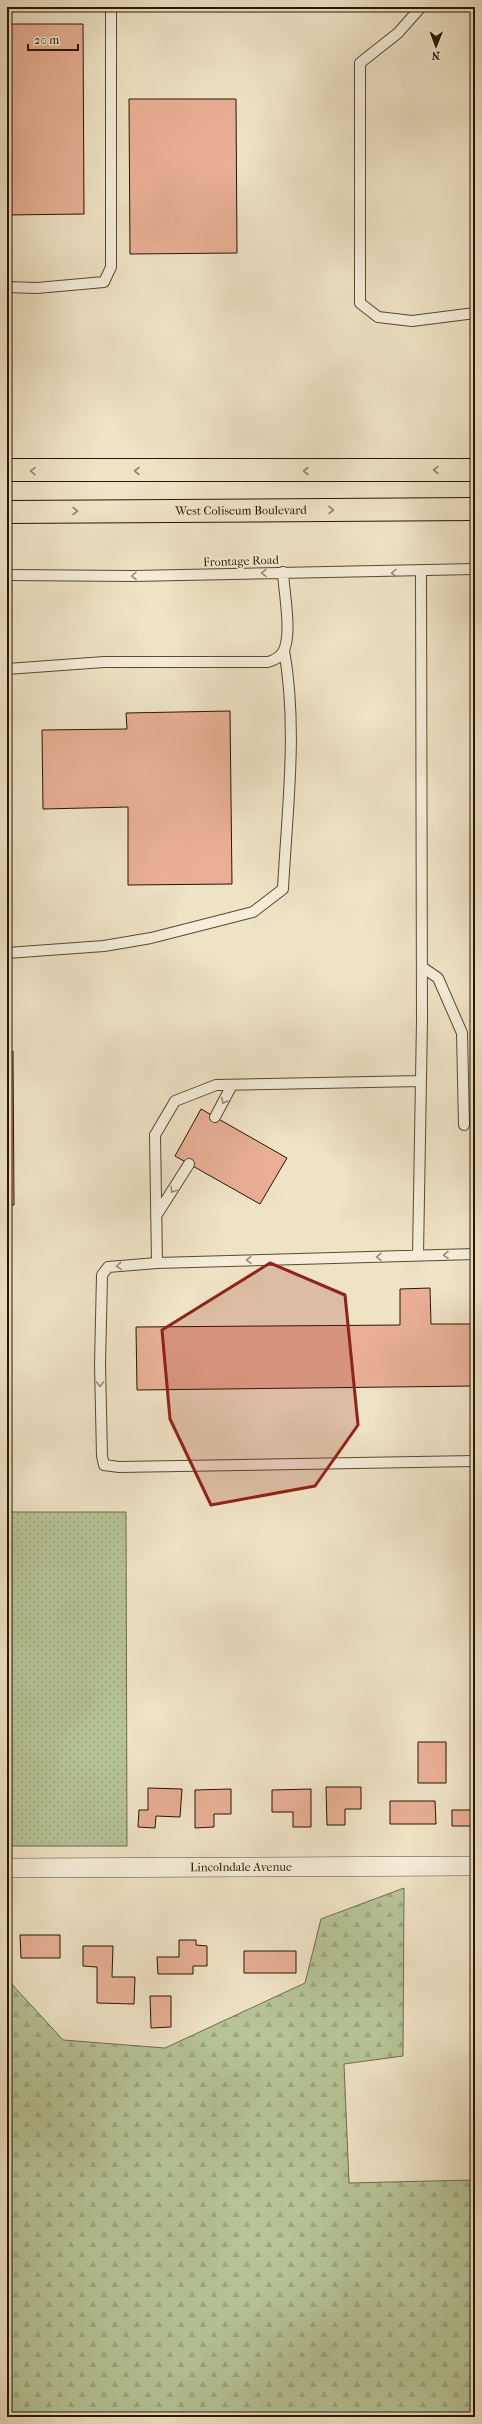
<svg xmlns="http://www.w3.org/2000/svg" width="482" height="2424" viewBox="0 0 482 2424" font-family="'IM FELL French Canon',serif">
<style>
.grass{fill:url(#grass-dots);stroke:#6f6d4c}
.forest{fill:url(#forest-firs);stroke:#6f6d4c}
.building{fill:#e8af96;stroke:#281601}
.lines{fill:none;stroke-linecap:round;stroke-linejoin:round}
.service-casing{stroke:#5a4932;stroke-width:12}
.minor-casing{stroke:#5a4932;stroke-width:20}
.trunk-casing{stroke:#281601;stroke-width:24}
.service{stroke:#f5edd9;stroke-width:10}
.minor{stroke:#f5edd9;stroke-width:19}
.trunk{stroke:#efe3c5;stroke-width:22}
.oneway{stroke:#95876d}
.oneway2{stroke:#998c78}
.marked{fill:#8f2418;fill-opacity:0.2;stroke:#8f2418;stroke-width:3;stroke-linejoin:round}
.labels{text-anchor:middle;stroke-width:3.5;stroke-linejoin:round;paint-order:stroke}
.street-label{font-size:12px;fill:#281601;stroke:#f5edd9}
</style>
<defs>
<pattern id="grass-dots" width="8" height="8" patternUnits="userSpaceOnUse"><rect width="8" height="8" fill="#b6c497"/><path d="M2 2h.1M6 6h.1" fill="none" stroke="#9ca880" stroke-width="1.8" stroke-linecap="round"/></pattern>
<pattern id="forest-firs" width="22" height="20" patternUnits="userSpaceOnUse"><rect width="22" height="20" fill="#b6c497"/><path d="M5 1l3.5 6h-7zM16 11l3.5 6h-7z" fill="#9ca880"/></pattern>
</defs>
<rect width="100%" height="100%" fill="#efe3c5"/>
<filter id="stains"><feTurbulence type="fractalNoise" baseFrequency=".005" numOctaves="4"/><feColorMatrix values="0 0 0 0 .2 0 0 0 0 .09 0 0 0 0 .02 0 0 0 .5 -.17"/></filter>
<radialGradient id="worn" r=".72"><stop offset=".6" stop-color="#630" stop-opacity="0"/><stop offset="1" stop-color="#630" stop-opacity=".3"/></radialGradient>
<!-- grass -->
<path class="grass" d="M7,1512h119l1,334h-120z"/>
<!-- forest -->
<path class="forest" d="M404,1888l-1,168 -59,8 5,119 126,-3v237h-468v-438l56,61 102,8 140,-65 16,-64z"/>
<!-- building -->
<path class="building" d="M7,24h76l1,190 -77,1z
M129,99h107l1,154 -107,1z
M230,711l2,173 -104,1v-78l-85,2 -1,-79 85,-1 -1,-16z
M7,1051h6l1,154h-7z
M201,1109l86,49 -27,46 -85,-48z
M430,1288l1,36h44v62l-338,4 -1,-63 264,-2v-36z
M418,1742h28v41h-28z
M326,1787h35v22h-16v16h-18z
M148,1788l34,1 -2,28 -24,-1 -1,12 -17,-1 1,-17h9z
M231,1789v25h-17v13l-19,1v-38z
M311,1789v38h-18v-15h-21v-22z
M390,1801h45l1,23h-46z
M452,1810h23v16h-23z
M20,1935h40v23h-39z
M179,1940h17v5l11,1v20h-14v8h-35l-1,-17h22z
M83,1946h30l-1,31h23l-1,27 -37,-1v-36l-14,-1z
M244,1951h52v22h-52z
M150,1996h21v31l-20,1z"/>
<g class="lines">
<defs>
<path id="service" d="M421,7l-23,26 -38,30v240l18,14 34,4 63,-8
M7,287l30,1 67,-6 7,-15v-260
M7,575l126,1 342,-7
M7,669l97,-7h164c7,-2 13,-5 16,-12 8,-18 0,-57 -1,-78
M7,953l97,-7 47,-8 102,-26 30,-23c4,-79 15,-160 1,-239
M422,967l16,11 24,55 2,92
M215,1117l17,-32
M156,1216l33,-52
M475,1254l-318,9 -49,4 -6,8 -2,89 2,92 2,9 15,2 356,-6
M418,1255l4,-235 -1,-448
M157,1263l-2,-128 20,-34 41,-16 205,-4"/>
<g id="minor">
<path id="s1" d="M7,1868l468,-2"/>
</g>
<g id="trunk">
<path d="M7,470h468"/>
<path id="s2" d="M7,512l468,-3"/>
</g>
</defs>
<!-- service casing -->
<use href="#service" class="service-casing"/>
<!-- minor casing -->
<use href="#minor" class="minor-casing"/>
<!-- trunk casing -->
<use href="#trunk" class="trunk-casing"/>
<!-- service -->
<use href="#service" class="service"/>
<!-- minor -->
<use href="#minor" class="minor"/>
<!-- trunk -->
<use href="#trunk" class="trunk"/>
</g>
<!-- one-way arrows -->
<defs><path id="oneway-chevron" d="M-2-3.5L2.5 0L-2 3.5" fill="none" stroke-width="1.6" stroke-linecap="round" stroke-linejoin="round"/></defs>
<g class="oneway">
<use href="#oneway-chevron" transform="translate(436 470) rotate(180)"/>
<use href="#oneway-chevron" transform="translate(33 471) rotate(-179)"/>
<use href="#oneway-chevron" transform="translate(137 471) rotate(180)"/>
<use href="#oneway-chevron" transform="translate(306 471) rotate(180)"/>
<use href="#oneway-chevron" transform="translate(331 510)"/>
<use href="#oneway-chevron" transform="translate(75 511)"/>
</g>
<g class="oneway2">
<use href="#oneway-chevron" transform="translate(264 573) rotate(178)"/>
<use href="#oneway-chevron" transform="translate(394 573) rotate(179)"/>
<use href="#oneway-chevron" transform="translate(134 576) rotate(179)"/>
<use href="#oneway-chevron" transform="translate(224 1101) rotate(119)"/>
<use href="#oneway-chevron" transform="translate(173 1190) rotate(123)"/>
<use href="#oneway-chevron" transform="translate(446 1255) rotate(179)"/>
<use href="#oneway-chevron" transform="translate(379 1257) rotate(178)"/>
<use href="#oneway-chevron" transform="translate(249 1260) rotate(178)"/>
<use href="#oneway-chevron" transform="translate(119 1266) rotate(175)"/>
<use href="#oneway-chevron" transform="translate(100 1384) rotate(89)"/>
</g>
<!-- marked area -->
<path class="marked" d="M270,1263l75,32 13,130 -43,61 -104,19 -41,-86 -8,-89z"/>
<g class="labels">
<!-- street labels -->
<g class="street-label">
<text dy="4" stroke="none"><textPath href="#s2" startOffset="234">West Coliseum Boulevard</textPath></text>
<text transform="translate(241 561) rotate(-2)" y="4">Frontage Road</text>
<text dy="4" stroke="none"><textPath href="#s1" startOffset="234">Lincolndale Avenue</textPath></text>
</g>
</g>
<!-- margin -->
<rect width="482" height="2424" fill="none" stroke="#efe3c5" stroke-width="24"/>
<rect x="8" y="8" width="466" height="2408" fill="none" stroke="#281601" stroke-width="2"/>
<rect x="12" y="12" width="458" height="2400" fill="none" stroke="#281601"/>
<!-- north arrow -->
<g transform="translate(436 46) rotate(181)" stroke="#f5edd9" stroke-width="3" paint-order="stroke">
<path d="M0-3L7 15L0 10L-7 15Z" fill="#281601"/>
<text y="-6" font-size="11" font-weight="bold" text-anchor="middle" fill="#281601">N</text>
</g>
<!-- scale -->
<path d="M28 44v6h50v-6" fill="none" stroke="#281601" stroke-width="2"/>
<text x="34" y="44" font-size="12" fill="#281601" stroke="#f5edd9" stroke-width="3" paint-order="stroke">20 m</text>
<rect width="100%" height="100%" filter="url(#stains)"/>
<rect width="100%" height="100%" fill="url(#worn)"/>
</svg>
